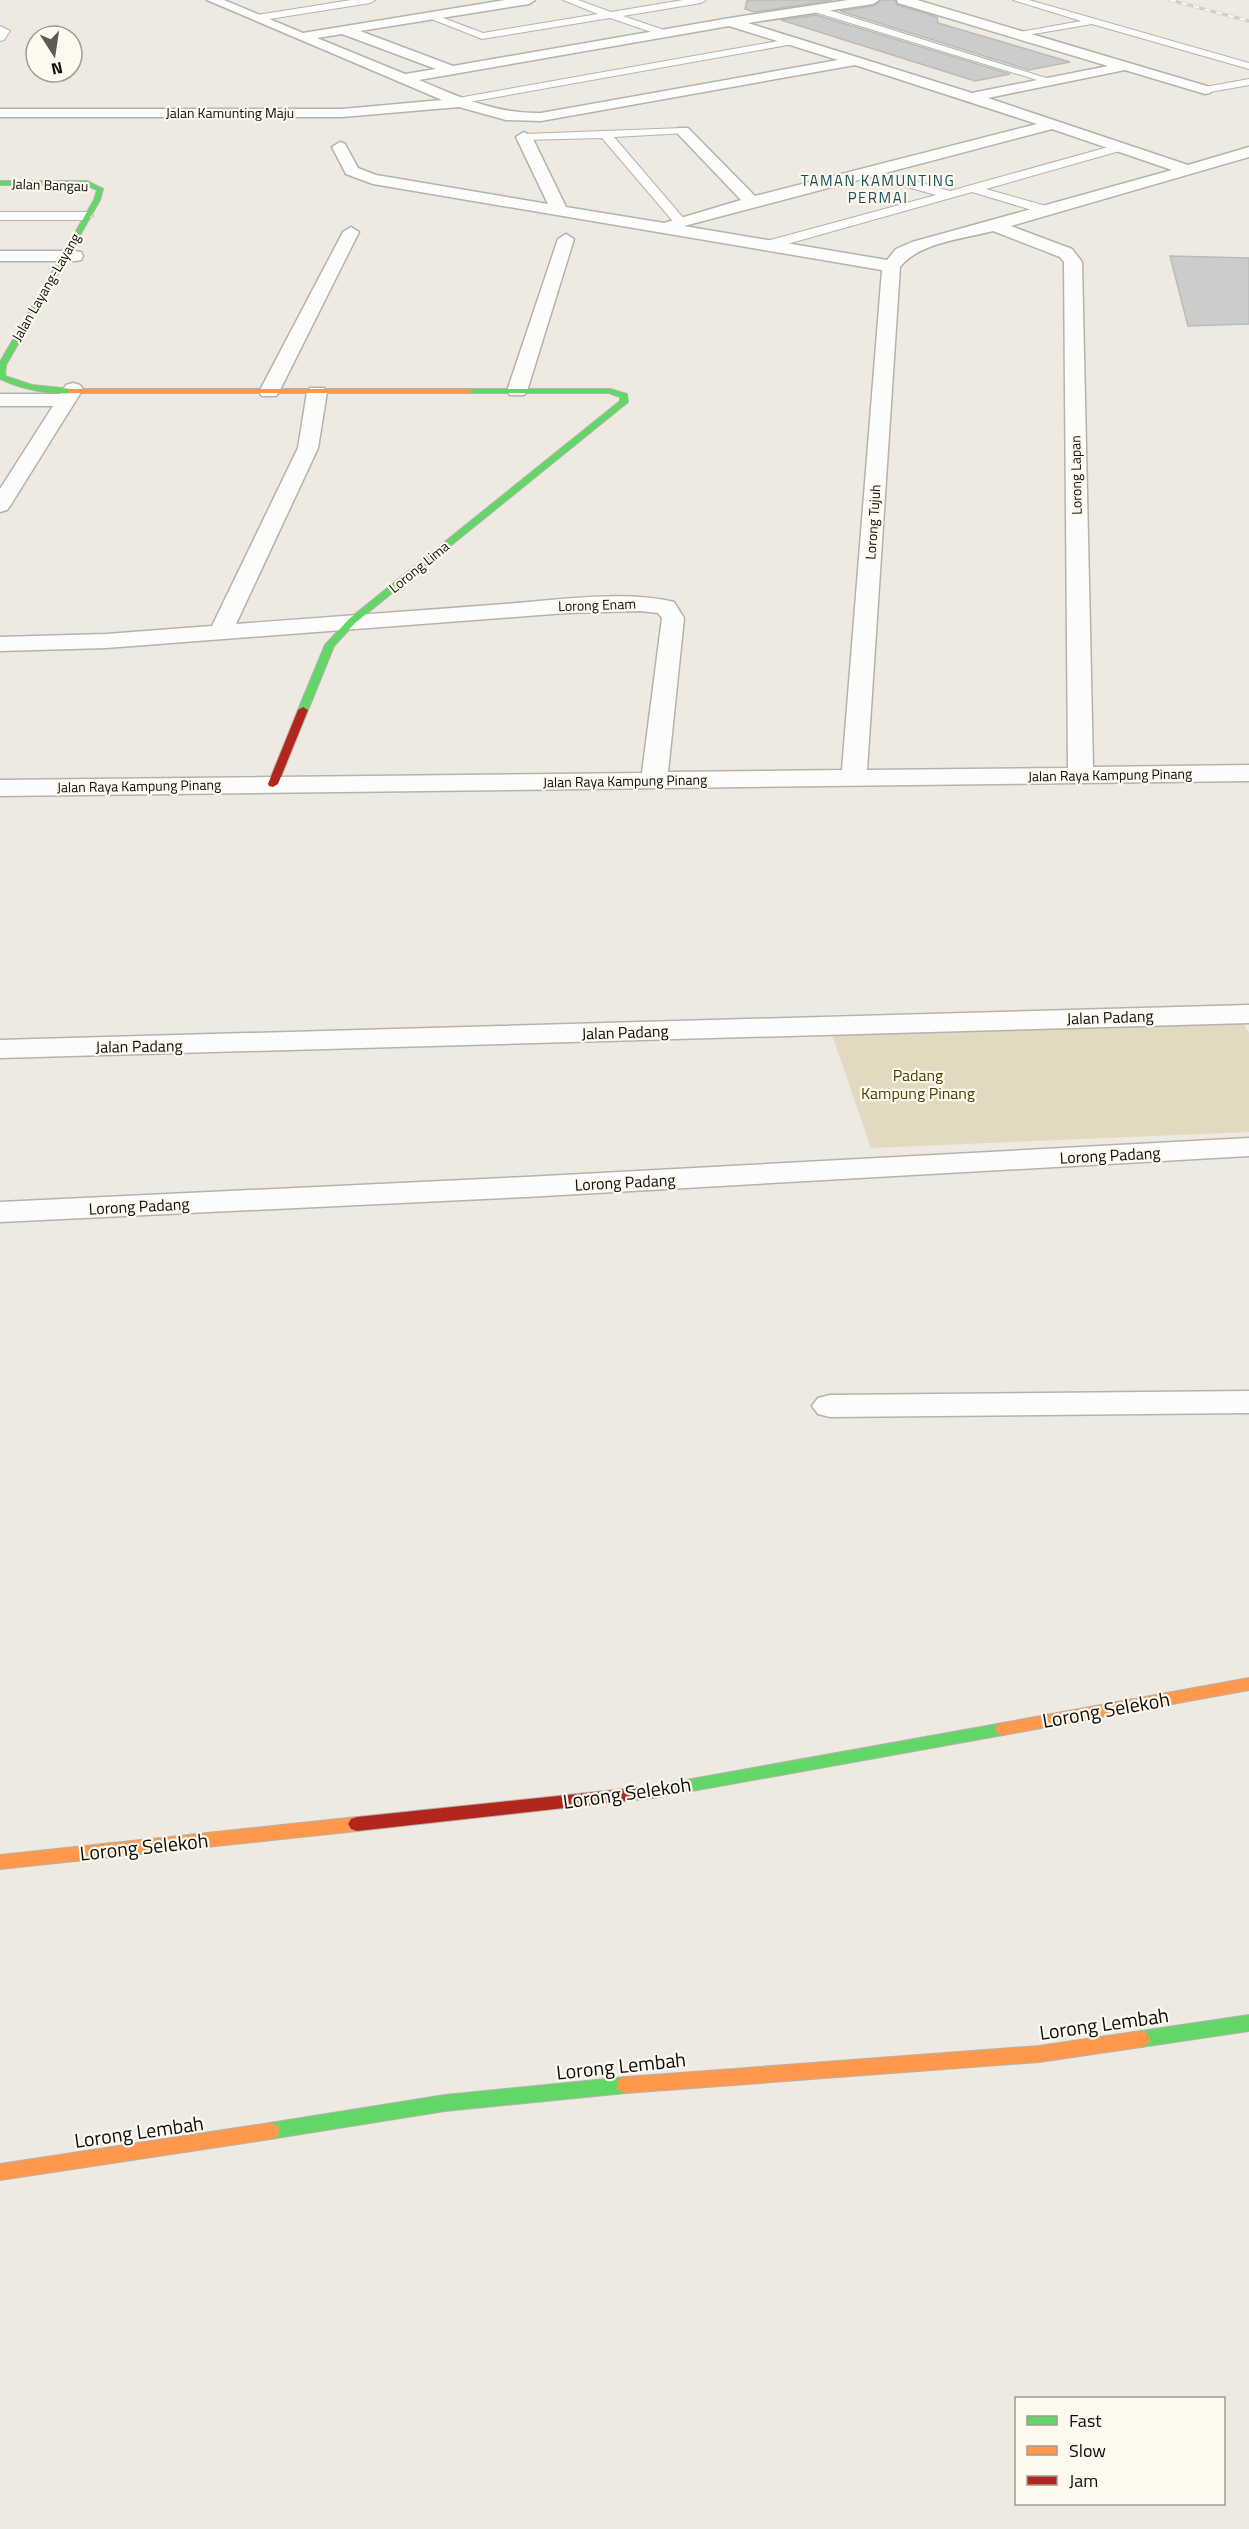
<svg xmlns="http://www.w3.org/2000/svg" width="1249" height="2529" viewBox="0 0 1249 2529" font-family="'Titillium Web',sans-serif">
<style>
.green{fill:#e3d8c0}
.building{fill:#cccdca;stroke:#babbb8;stroke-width:1.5}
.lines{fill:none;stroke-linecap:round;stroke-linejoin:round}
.lane-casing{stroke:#b5b2ac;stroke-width:2}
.street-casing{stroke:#b5b2ac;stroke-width:3}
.fast-casing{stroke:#b5b2ac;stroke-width:2}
.slow-casing{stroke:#b5b2ac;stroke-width:2}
.jam-casing{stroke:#b5b2ac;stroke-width:2}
.lane{fill:#fcfcfb;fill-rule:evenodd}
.street{fill:#fcfcfb;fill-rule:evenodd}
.fast{fill:#63d668;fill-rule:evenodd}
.slow{fill:#ff974d;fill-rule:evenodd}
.jam{fill:#b3261e;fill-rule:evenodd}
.rail-casing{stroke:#cecdcb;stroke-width:3}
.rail{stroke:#fef9ee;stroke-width:2;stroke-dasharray:6;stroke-linecap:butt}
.labels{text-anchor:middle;stroke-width:4.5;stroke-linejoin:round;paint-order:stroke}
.far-street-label{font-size:14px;fill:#0f0d09;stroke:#fef9ee}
.far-neighbourhood-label{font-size:15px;letter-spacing:1.5px;fill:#16505a;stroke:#fef9ee}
.street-label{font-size:16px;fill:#0f0d09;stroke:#fef9ee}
.park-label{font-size:16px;fill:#513d07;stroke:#fef9ee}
.near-street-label{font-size:20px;fill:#0f0d09;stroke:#fef9ee}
</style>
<rect width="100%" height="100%" fill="#eeeae2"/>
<!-- green -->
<path class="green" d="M1238,1014l11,19v99l-378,16 -42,-122z"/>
<!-- building -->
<path class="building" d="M747,0h86l-78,12 -10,-3z
M881,0h14l2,5 40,12 1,6 132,39 -41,8 -189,-59 33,-5z
M816,15l194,59 -35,7 -194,-61z
M1170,256l79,2v66l-61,2z"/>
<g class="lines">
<defs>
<path id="lane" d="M351,0h24l-5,3 -113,18 -5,-3 5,-3z
M563,0h15l33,12 72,-12h23l-5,3 -78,13 47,16 1,2 -5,3 -56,-19 -128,21 -58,-23 9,-2 50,19 115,-19z
M1013,0h16l220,63v6l-157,-45 -76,13 -1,-2 5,-3 61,-11z
M811,7h8l237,74 -1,2h-8l-236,-72z
M0,26l10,5 -6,9 -4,1z
M795,38l5,3 -1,2 -341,61 -6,-3 6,-3z
M1249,79v6l-44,8 -6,-3 6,-3z
M683,128l4,1v4l-73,4 71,83 2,3 -6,4 -4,-1 -75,-88 -78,2 -6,-3 6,-3z
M1119,144l4,2v4l-137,39 67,19 2,3 -2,3h-8l-73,-22 -199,56 -5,1 -6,-4 1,-3 173,-47 -72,-20v-6l4,-1 82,23z
M0,212h87l6,4 -6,4h-87z"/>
<path id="street" d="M207,0h17l79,33 202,-33h30l-6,4 -169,27 93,35 277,-48 118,-18h31l-6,4 -125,19 224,70 136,-27 -210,-63 -1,-3h20l293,87 2,3 -2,3 -5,1 -80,-24 -137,28 200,67 61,-18v10l-238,69 61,23 10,13 11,505 156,-2v16l-1249,15v-16l642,-7 20,-155 -4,-5 -18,-2 -74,2 -460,35 -106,3v-14l106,-3 106,-8 86,-178 9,-56 3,-4h14l3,4 -9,56 -82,176c90,-7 180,-13 269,-20 51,-4 120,-14 169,-2l10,16 -16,154 174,-2 40,-500 -509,-86 -27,-10 -14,-27 8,-5 5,2 13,24 18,7 172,29 -32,-67 8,-5 8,5 34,70 98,16 77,-23 -63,-66 -2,-3 2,-3h10l67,68 282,-72 -182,-59 -314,56 -35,-1 -47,-13 -117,10h-342v-8h342l100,-9zM729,26l109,34 -297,53c-45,1 -82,-16 -122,-33zM342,34l94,35 -31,5 -88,-36zM1052,129l120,41 -260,72 -16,7 -9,11 -203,-34zM993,231l67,26 4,5 4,506 -201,2 33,-503c20,-25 63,-28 93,-36z
M351,227l8,5 -80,160 -3,4h-14l-3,-4 84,-160z
M566,234l8,5 -47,152 -3,4h-14l-3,-4 51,-152z
M0,251h75l6,1 2,4 -2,4 -6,1h-75z
M73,383l7,2 3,4 -73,117 -3,4 -7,2v-23l53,-83h-53v-12h60l6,-9z
M1249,1005v18l-1249,35v-18z
M1249,1138v18l-723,41 -526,25v-20l526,-25z
M1249,1391v22l-419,4 -12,-3 -6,-8 6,-8 12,-3z"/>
<path id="fast" d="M0,181h87l16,8 -3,11 -94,165 -1,11 27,9 39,4h3v4c-24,2 -53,-4 -74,-14v-17l94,-162 3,-10 -11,-5h-86z
M466,389h144l17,5 1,8 -273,221 -21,23 -26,64 -8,2 -2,-2 27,-65 24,-26 271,-218v-4l-11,-4h-140l-4,-2z
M1003,1723l6,2 2,4 -2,4 -6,2 -350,63 -6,-1 -2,-5 2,-5 6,-1z
M1249,2015v16l-108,16 -7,-3 -2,-5 2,-5 7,-3z
M626,2077l7,2 2,6 -2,6 -7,2 -181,18 -175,28 -7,-2 -3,-6 3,-6 7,-2 175,-28z"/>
<path id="slow" d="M68,389h401l4,2 -4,2h-401z
M1249,1678v12l-246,45 -6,-2 -2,-4 2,-4 6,-2z
M357,1817l6,2 3,5 -3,5 -6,2 -357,38v-14z
M1141,2031l7,3 2,5 -2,5 -7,3 -102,15 -413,31 -7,-2 -2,-6 2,-6 7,-2 413,-31z
M270,2123l7,2 3,6 -3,6 -7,2 -270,41v-16z"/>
<path id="jam" d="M303,707l5,3 -30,74 -5,3 -4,-1 -1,-2 30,-74z
M653,1786l6,1 2,5 -2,5 -6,1 -296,33 -6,-2 -3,-5 3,-5 6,-2z"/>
</defs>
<!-- lane casing -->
<use href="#lane" class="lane-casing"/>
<!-- street casing -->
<use href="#street" class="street-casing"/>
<!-- fast casing -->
<use href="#fast" class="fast-casing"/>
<!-- slow casing -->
<use href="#slow" class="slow-casing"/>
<!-- jam casing -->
<use href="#jam" class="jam-casing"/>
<!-- lane -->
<use href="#lane" class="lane"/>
<!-- street -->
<use href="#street" class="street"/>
<!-- fast -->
<use href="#fast" class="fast"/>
<!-- slow -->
<use href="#slow" class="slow"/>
<!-- jam -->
<use href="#jam" class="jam"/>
<defs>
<path id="rail" d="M1170,0l79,21"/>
</defs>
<!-- rail casing -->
<use href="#rail" class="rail-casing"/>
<!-- rail -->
<use href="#rail" class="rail"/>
</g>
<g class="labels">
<!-- far-street labels -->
<g class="far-street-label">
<text x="230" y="118">Jalan Kamunting Maju</text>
<text transform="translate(50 185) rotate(2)" y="5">Jalan Bangau</text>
<text transform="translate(46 287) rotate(-60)" y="5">Jalan Layang-Layang</text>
<text transform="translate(1076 475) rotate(-91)" y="5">Lorong Lapan</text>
<text transform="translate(873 522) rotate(-86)" y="5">Lorong Tujuh</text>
<text transform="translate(419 567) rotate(-39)" y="5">Lorong Lima</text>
<text transform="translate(597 605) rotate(-2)" y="5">Lorong Enam</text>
<text transform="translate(1110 775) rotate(-1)" y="5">Jalan Raya Kampung Pinang</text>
<text transform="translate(625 781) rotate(-1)" y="5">Jalan Raya Kampung Pinang</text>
<text transform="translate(139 786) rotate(-1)" y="5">Jalan Raya Kampung Pinang</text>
</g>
<!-- far-neighbourhood labels -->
<g class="far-neighbourhood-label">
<text x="878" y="186">TAMAN KAMUNTING<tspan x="878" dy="17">PERMAI</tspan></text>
</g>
<!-- street labels -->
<g class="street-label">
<text transform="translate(1110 1017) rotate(-2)" y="6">Jalan Padang</text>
<text transform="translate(625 1032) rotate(-2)" y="6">Jalan Padang</text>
<text transform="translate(139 1046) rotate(-1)" y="6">Jalan Padang</text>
<text transform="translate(1110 1155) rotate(-3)" y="6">Lorong Padang</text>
<text transform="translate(625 1182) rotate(-3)" y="6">Lorong Padang</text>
<text transform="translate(139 1206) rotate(-3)" y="6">Lorong Padang</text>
</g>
<!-- park labels -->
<g class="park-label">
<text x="918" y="1081">Padang<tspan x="918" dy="18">Kampung Pinang</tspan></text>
</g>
<!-- near-street labels -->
<g class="near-street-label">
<text transform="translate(1106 1710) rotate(-10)" y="7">Lorong Selekoh</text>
<text transform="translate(627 1793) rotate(-8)" y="7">Lorong Selekoh</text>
<text transform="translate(144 1847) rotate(-6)" y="7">Lorong Selekoh</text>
<text transform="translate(1104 2024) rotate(-8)" y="7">Lorong Lembah</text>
<text transform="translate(621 2066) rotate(-6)" y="7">Lorong Lembah</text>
<text transform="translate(139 2132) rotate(-8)" y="7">Lorong Lembah</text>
</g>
</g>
<!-- legend -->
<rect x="1015" y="2397" width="210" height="108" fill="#fef9ee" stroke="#9e9b92" stroke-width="1.5"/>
<rect x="1027" y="2416" width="30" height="9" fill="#63d668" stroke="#9e9b92" stroke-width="1.5"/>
<text x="1069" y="2427" font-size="18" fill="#0f0d09">Fast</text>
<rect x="1027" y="2446" width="30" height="9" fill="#ff974d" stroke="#9e9b92" stroke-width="1.5"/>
<text x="1069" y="2457" font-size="18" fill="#0f0d09">Slow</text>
<rect x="1027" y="2476" width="30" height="9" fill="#b3261e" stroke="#9e9b92" stroke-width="1.5"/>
<text x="1069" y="2487" font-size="18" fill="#0f0d09">Jam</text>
<!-- north arrow -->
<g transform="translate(54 54) rotate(168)"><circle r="28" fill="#fef9ee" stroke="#9e9b92" stroke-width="1.5"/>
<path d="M0-4.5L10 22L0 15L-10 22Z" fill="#5d5a55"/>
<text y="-9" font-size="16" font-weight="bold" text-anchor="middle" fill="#0f0d09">N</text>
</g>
</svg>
